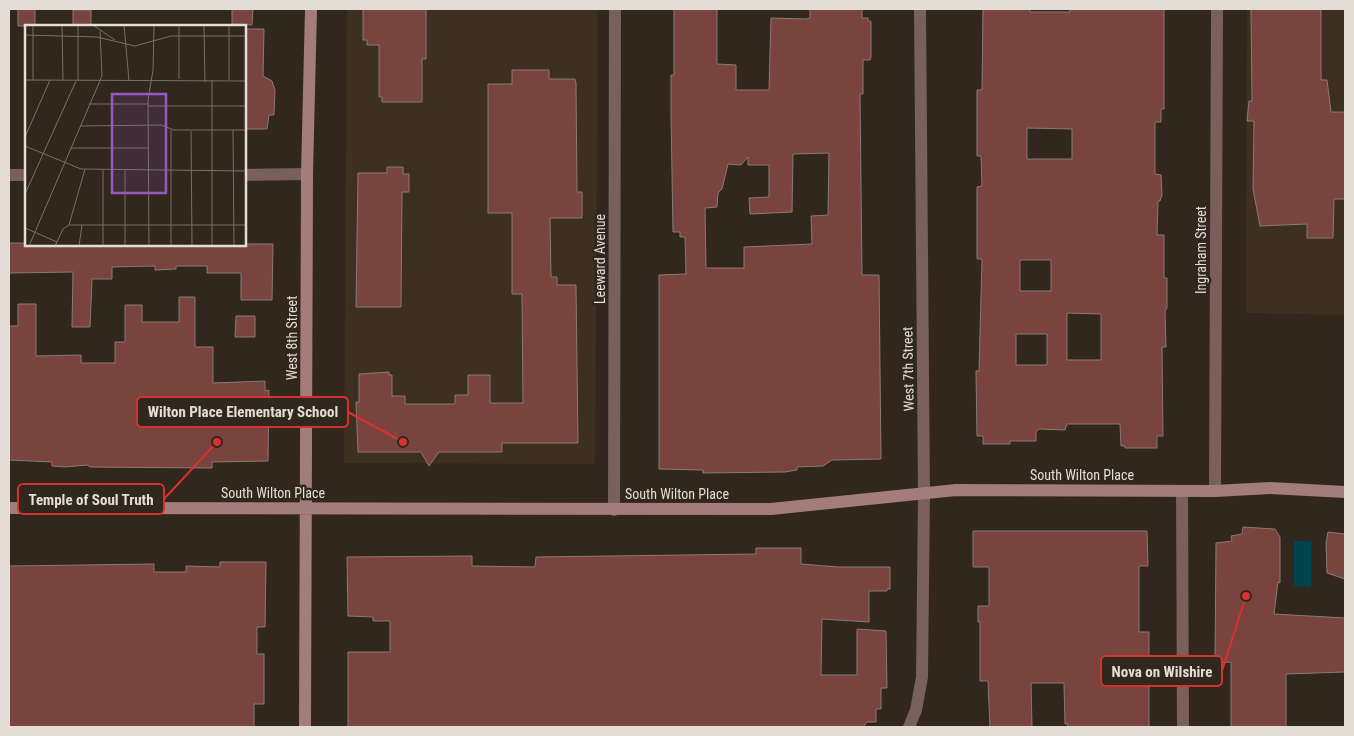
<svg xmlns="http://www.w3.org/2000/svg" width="1354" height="736" viewBox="0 0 1354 736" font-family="'Roboto Condensed',sans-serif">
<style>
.built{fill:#3d3020}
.water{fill:#00454b}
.building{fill:#7a443e;stroke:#8b7976;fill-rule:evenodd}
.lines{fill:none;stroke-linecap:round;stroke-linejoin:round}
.street{stroke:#795f5e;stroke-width:12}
.secondary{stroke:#a57c7c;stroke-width:12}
.labels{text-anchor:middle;stroke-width:5;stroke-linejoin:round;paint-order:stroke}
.street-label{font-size:14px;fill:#e3ddd6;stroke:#31271d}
.inset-road{fill:none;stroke:#787067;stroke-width:1}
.view{fill:#9558c5;fill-opacity:0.15;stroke:#9558c5;stroke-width:2.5}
.inset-edge{fill:none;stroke:#e3ddd6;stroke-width:2.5}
.leader{fill:none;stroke:#d73131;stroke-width:2}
.callout-dot{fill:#d73131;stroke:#31271d;stroke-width:2}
.callout{fill:#31271d;stroke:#d73131;stroke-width:2}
.callout-label{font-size:15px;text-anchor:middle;font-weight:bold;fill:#e3ddd6}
</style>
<rect width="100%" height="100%" fill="#31271d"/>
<!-- built -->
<path class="built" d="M347,9h251l-3,455 -251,-1z
M1247,9h98v306l-99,-2z"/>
<!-- water -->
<path class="water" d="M1294,541h17v46l-17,-1z"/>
<!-- building -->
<path class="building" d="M18,9h17v17h-17z
M232,9h21l-1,16 -20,-1z
M363,9h63v50h-4v43h-40v-5h-3v-52h-12v-5h-4z
M674,9h43v55l19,1v25h33l2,-72 35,1 4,-1v-9h52v9h6v3h3v36l-1,3h-7v34h-3l2,181h17l2,184 -49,1 -9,6 -26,1v3l-12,2 -82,1v-3l-44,-1v-194l27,-1 -1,-37h-5v-5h-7l-2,-117v-40h3zM829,153l-1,62 -17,1 1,28 -68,3v21h-38l-1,-60 12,-1 1,-14 4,-4 6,-25 13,1 7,-8v8h21v32l-20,1 1,16 42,-2 1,-58z
M983,9h47v3h40v-3h94v100h-3v13h-6v52l6,1 1,20 -2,6h-2l-1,34h7v43h3v30l-2,3 1,36h-4l1,89h-6v12h-32v-2h-4l-1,-22h-53l-2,6 -26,-1 -3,3v9h-26v3h-27v-8h-6l-1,-65h3l3,-112h-5v-72l5,-1 -1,-30h-4v-66h5zM1027,128l45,1v30h-45zM1020,260h31v31h-31zM1067,313l34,1v46h-34zM1016,334h31v31h-31z
M1251,9h70v71h6l4,32h14v87h-11l-1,39h-26v-14l-47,2 -7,-37 1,-68h-7l2,-20h3z
M73,10h18v16h-18z
M245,29h19l-1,47 9,5 3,9 -1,25h-5l-2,14h-22z
M512,70h37v9h26l1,4 1,109h5v26h-32l1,59h6v8h19l2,158h-76v9h-63l-10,14 -8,-14h-63l-2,-50h3v-28l30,-2v3h3v21h13v8h50v-9h13v-20h22v28h33l-1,-109h-10v-81h-24v-129h24z
M387,167h16v7h6v18h-7l-1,115h-45l2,-134h29z
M9,243l264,1 -1,56h-31v-27h-34v-7h-31v3l-21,1v-4l-43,1v12h-20l-2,48h-18l1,-55 -64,1z
M179,297h16v50h18v36l52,-2v10l4,-1 -1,71 -56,1v6l-122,-1 -3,-2 -22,2 -13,-1v-4l-43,-2v-134h9v-22h18v52l45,-1v8h34v-21h10v-37h17v17h37z
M236,316h19v21h-20z
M1243,527l32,2 5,8v46l-2,-1 -4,32 71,4v54l-59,2v53h-55v-65l-16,1 1,-120 16,-2 -1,-5 11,-2z
M973,531h174l1,35h-9v66h10v95h-81v-3h-3l-1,-41h-33l1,44h-42l-2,-46h-8v-59h-2v-16h11v-39h-16z
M1328,532l17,2v45l-18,-6 -1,-30z
M756,548h45v16l37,3h52v22h-3v2h-18v31l-47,-3 -1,56h36v-46l29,2 1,57h-6v21h-5v13h-9l-4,5h-515v-75h42v-31h-17v-4l-25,-1 -1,-59 125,-1v10l63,1 1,-10 220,-3z
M220,562h46l-1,65h-8v27h7v50h-10v23h-245v-161l145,-2v8h32v-6l34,1z"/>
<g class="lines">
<!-- street -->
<path class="street" d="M9,175h17
M245,175l62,-1
M1182,491l1,236
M1215,491l2,-482
M614,510l1,-501
M909,727l7,-17 6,-33 2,-183 -4,-485"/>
<!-- secondary -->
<path class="secondary" d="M9,508l762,1 185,-19 259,1 55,-3 75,4
M305,727l2,-553 4,-165"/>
</g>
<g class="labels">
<!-- street labels -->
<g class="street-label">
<text transform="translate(1201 250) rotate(-90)" y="5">Ingraham Street</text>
<text transform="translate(600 259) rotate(-90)" y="5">Leeward Avenue</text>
<text transform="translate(292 338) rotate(-90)" y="5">West 8th Street</text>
<text transform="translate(908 369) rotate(-91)" y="5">West 7th Street</text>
<text x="1082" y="480">South Wilton Place</text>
<text x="273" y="498">South Wilton Place</text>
<text x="677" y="499">South Wilton Place</text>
</g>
</g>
<!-- overview -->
<g transform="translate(25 25)">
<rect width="221" height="221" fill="#31271d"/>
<path class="inset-road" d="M8,0v55M37,0l1,55M53,0v56M68,0l22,15M99,0l5,56M154,0v54M179,0l1,57M204,0v55M0,10l72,2 38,9 36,-10h76M0,55l222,1M187,55v166M64,79h59M123,81h99M55,101l81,-1 13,5h73M208,105l1,116M166,106l1,115M0,112l25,-57M0,121l56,23 166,2M46,123h78M100,145v76M0,169l51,-113M44,200h178M0,203l32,14M4,221l73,-170 -2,-45M30,221l8,-17 6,-4 16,-56M54,221l3,-21M78,221v-76M124,221l-1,-146 5,-30 1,-45M146,221v-116"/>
<path class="view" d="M87,69h54v99h-54z"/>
<rect width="221" height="221" class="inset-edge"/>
</g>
<!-- callouts -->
<path class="leader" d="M403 442L348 412M217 442L164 499M1246 596L1222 671"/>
<g class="callout-dot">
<circle cx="403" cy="442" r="5"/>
<circle cx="217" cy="442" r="5"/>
<circle cx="1246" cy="596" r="5"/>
</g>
<g class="callout">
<rect x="137" y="397" width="211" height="30" rx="5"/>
<rect x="18" y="484" width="146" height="30" rx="5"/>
<rect x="1101" y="656" width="121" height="30" rx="5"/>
</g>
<g class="callout-label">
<text x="243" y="417">Wilton Place Elementary School</text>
<text x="91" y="505">Temple of Soul Truth</text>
<text x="1162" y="677">Nova on Wilshire</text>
</g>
<!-- border -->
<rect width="1354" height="736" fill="none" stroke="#e3ddd6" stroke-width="20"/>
</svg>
